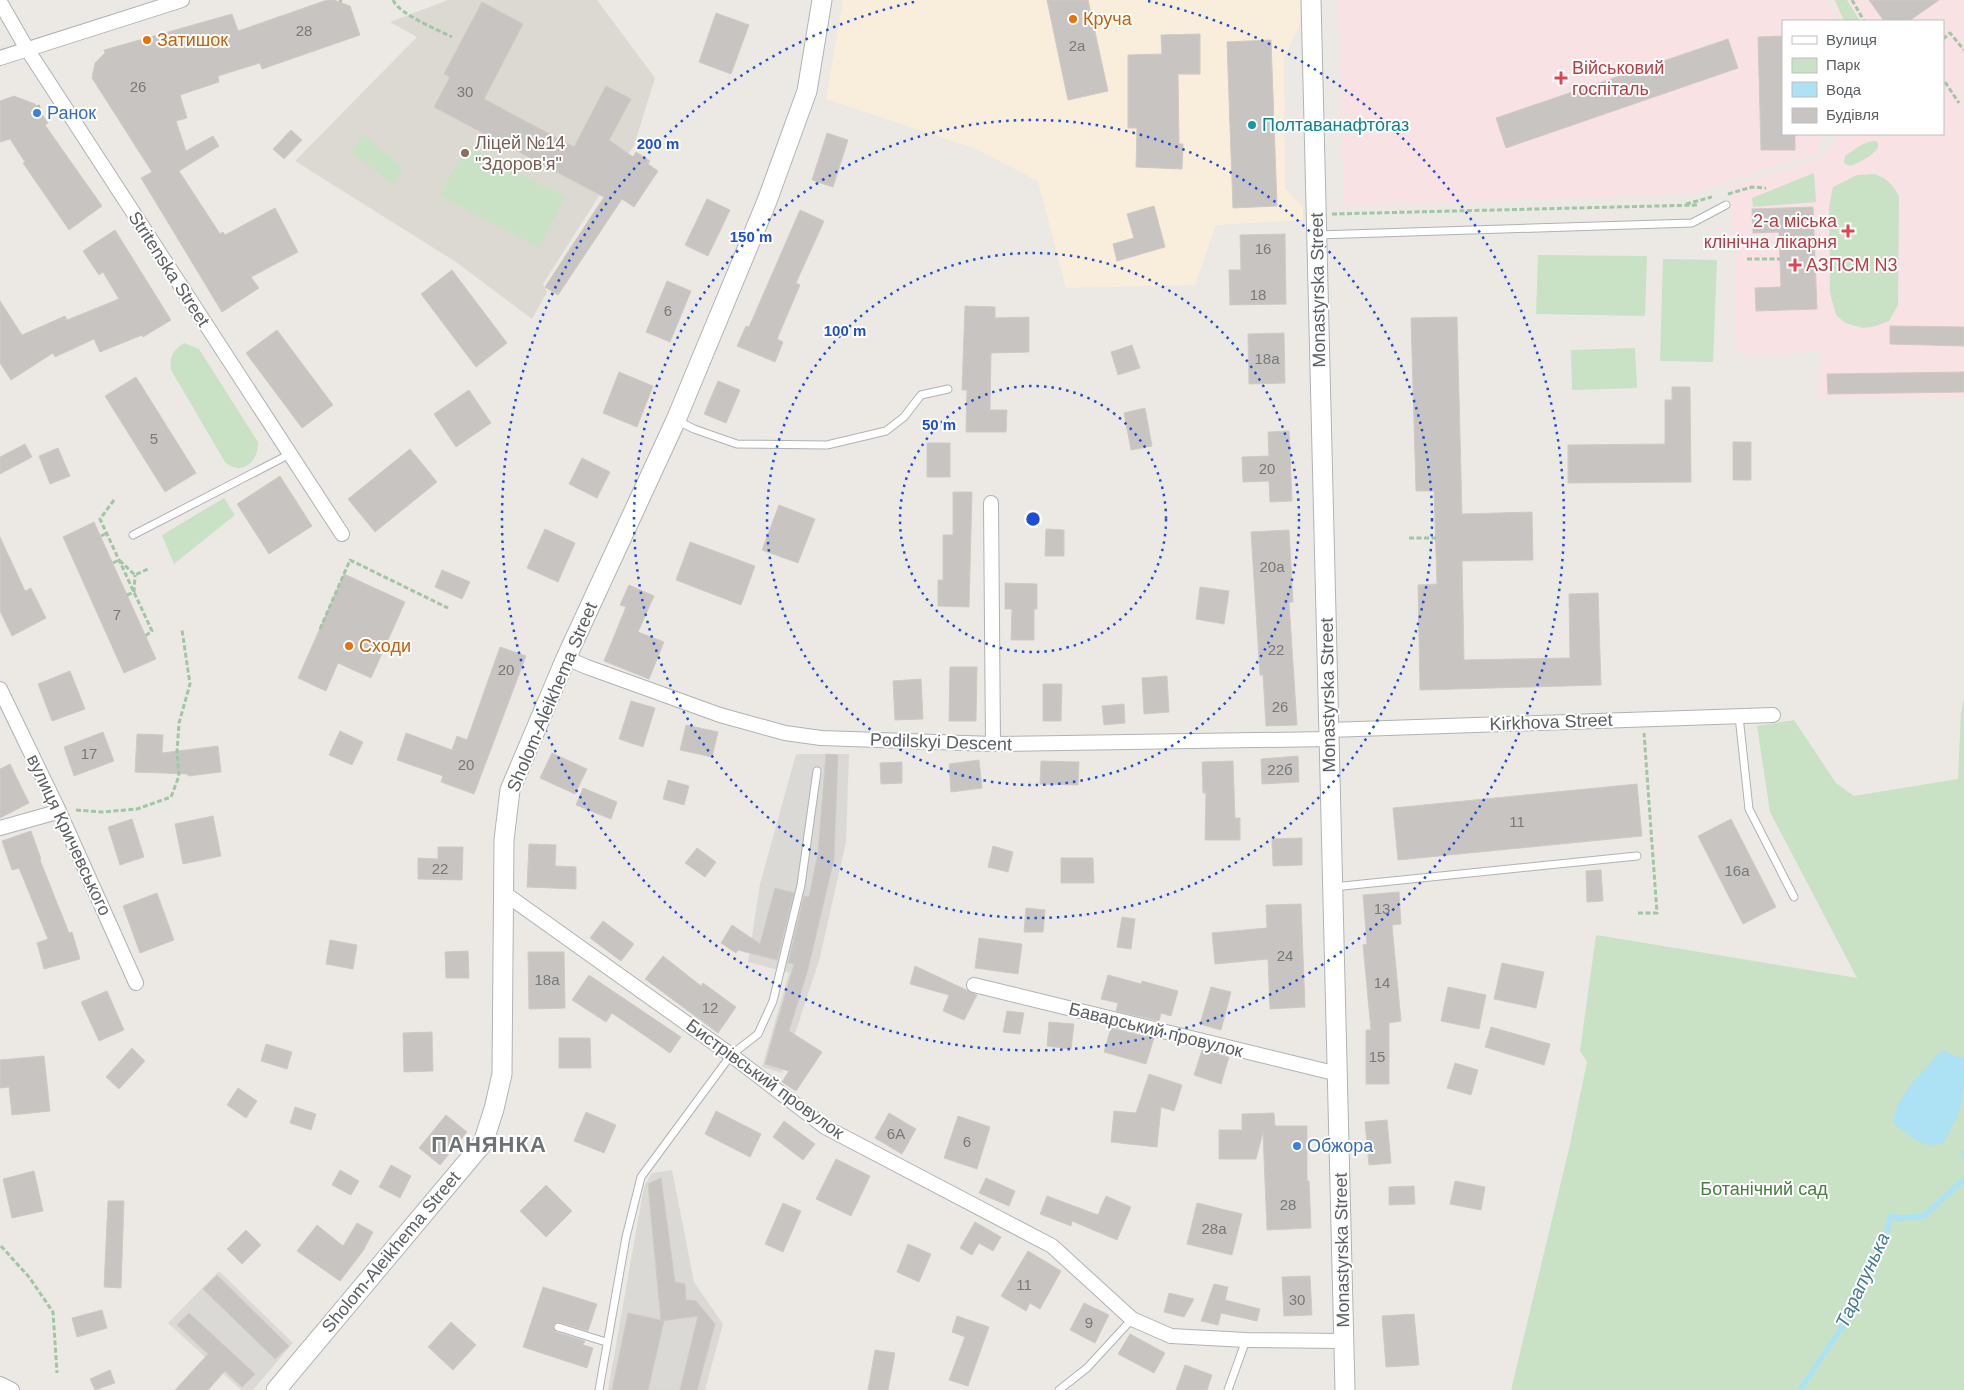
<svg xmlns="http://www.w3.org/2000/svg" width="1964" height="1390" viewBox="0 0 1964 1390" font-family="Helvetica,sans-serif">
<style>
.commercial{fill:#f9eddc}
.industrial{fill:#dbd9d6}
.education{fill:#dcd9d2}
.medical{fill:#f8e2e4}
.green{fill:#c9e1c4}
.water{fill:#ade1f4}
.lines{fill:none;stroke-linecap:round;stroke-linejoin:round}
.stream{stroke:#ade1f4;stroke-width:5.5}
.building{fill:#c8c4c1;stroke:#d0cac3}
.lane-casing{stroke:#afb2b5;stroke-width:9}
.street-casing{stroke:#afb2b5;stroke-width:16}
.secondary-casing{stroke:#b0b4b7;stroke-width:21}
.path{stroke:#a0c6a5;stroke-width:3;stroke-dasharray:5 2.5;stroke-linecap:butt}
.lane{stroke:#fff;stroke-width:7}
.street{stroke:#fff;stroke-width:14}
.secondary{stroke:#fff;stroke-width:19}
.ring{fill:none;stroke:#1d4ed8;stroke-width:2.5;stroke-dasharray:2.5 5}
.food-dot{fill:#e8710a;stroke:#fff;stroke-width:2}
.health-dot{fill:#e0444e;stroke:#fff;stroke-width:2}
.shop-dot{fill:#3f7fe0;stroke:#fff;stroke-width:2}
.culture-dot{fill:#0f9aa8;stroke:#fff;stroke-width:2}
.education-dot{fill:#8d6e63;stroke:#fff;stroke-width:2}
.labels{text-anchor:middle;stroke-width:4;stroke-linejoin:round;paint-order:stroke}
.number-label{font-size:15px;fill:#77797a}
.food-label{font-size:18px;fill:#c56008;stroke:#fff;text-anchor:start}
.health-label{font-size:18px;fill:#be3a42;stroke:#fff;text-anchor:start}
.shop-label{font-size:18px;fill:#366cbe;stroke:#fff;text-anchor:start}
.culture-label{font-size:18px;fill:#0d838f;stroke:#fff;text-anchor:start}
.education-label{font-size:18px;fill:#785e54;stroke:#fff;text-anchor:start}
.street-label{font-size:18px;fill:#5c6063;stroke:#fff}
.park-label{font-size:18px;fill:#477e40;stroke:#fff}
.water-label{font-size:19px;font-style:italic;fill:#467993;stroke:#fff}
.district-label{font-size:22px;font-weight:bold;letter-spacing:1px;fill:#6d7274;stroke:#fff}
.centre{fill:#1d4ed8;stroke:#fff;stroke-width:2.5}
.ring-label{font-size:15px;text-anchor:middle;font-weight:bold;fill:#1d4ed8;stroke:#fff;stroke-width:4;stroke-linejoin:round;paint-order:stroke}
</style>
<rect width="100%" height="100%" fill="#ece9e4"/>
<!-- commercial -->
<path class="commercial" d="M843,0h457v24l-16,34 1,131 18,18v13l-87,5 -21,60 -129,3 -28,-107 -64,-33 -148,-49z"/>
<!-- industrial -->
<path class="industrial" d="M796,754h53l-3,88 -27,119 -37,112 -20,-6 27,-94 -41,-11 12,-78z
M672,1170l22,112 29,42 -18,66h-97l36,-204 8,-13z
M219,1271l74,72 -40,47h-12l-73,-67z"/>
<!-- education -->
<path class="education" d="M448,0h149l58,78 -21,68 -23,31 -68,107 4,8 -15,27 -76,-57 -161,-101 122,-124 -27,-15z"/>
<!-- medical -->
<path class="medical" d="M1338,0h489l8,21h-52v113h36v20l-48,13 -77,27 -350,12z
M1830,0h134v398l-145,-1 3,-45 -76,3 -11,-7 1,-73 -6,-89 92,-28 18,-24h103v-113h-103z"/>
<!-- green -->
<path class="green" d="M1835,0h12l13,21h-16z
M363,134l40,35 -9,16 -43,-33z
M1875,141l3,2v5c-6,8 -19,15 -28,18l-6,-3 1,-7c9,-6 19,-15 30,-15z
M466,145l99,52 -26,51 -99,-52z
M1814,173l2,29 -63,5 -1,-9z
M1875,174c13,5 17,10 24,22l-1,109 -9,16 -13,5 -13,2 -18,-5 -9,-8 -6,-22 -1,-86 4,-20 24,-12z
M1538,255l109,1 -2,60 -109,-2z
M1663,259l54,1 -4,102 -53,-1z
M184,343l15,6 59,93c1,19 -16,35 -33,20l-54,-92c-2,-13 2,-20 13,-27z
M1635,348l2,40 -65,2 -1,-40z
M224,498l11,17 -61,49 -12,-29z
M1964,698v692h-453l58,-241 18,-87 -7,-11 16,-116 261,43 -87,-166 -13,-86 37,-6 42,63 18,13 104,-17 3,-66z"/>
<!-- water -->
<path class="water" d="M1942,1050l22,9c0,40 0,50 -21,84l-13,3 -16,-7 -21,-16c3,-28 31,-52 49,-73z"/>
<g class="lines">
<!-- stream -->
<path class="stream" d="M1964,1153v2
M1800,1390l46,-69 37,-77 8,-28 8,2 25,-2 40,-37"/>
</g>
<!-- building -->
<path class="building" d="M327,0h7l16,6 10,29 -98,34 -2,-6 -42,13 1,6 -39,13 7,23 -11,3 10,30 27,-15 6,10 -40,25 41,63 3,-2 2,3 50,-27 23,44 -47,25 8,11 -37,24 -81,-134 11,-6 -60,-94 3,-15 10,-10 -1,-3 128,-36 6,17z
M1047,0h41l20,91 -40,9z
M1869,0h70l-30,21h-25z
M482,2l41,22 -39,75 90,48 32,-61 25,13 -22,41 24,17 3,-5 14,9 -2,3 10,7 -24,36 -12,-8 -64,96 -13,-8 59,-90 -170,-90 16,-30 -6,-3z
M716,13l33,12 -18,49 -32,-12z
M1200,34v40h-22l1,70h4l-1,25 -46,-2 1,-39h-9v-73l34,-1 -1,-19z
M1783,36v98h12v16h-34l-3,-113z
M1728,39l10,29 -232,80 -10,-30z
M1271,40l6,166 -44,2 -6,-166z
M14,96l21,8 13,19 -3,2 57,81 -33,24 -46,-67 2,-1 -15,-23 -10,3v-41z
M291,130l11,10 -18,19 -11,-10z
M827,133l21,7 -15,47 -21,-7z
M707,199l23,11 -22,46 -23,-11z
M1154,206l11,41 -48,14 -4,-17 21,-6 -7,-24z
M1813,207l4,102 -61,2 -1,-23 26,-1 -2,-55 -26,1 -1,-24z
M800,210l24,11 -28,62 4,2 -23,54 6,3 -8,20 -38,-16 9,-20 3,1z
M115,230l56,90 -28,17 -1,-2 -42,17 -6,-13 -39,18 -2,-4 -42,27 -11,-17v-62l22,34 43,-19 2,4 52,-21 -16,-27 -4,3 -16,-24z
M1285,234l1,70 -56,1 -1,-35h12l-1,-35z
M452,270l55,73 -31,24 -55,-73z
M667,281l24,10 -21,51 -24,-10z
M965,306l30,1v11l34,-1v35l-38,1 -1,57h17l-1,22h-40l1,-42h-5z
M1457,317l5,197 70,-2 1,48 -71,1 2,99 106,-2 -1,-64 29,-1 3,92 -181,5 -2,-105 19,-1 -3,-93h-18l-5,-173z
M1890,326l74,1v19l-74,-2z
M277,330l56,75 -31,23 -56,-75z
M1284,333l1,50 -36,1 -1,-50z
M1132,345l8,23 -22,7 -7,-23z
M619,372l34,14 -16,41 -34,-14z
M1964,372v20l-136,2 -1,-20z
M136,377l60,96 -31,19 -60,-96z
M718,381l22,9 -14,33 -22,-9z
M1672,387h18l1,95 -123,1v-38l97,-1v-44h7z
M469,390l22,33 -35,24 -22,-33z
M1145,408l7,38 -21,4 -7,-37z
M1289,431l3,70 -22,1 -1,-21 -26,1 -1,-25 27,-1 -1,-24z
M1733,442h18v38h-18z
M927,443h23v34h-23z
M25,444l7,13 -32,17v-17z
M58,448l12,28 -20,8 -11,-28z
M410,449l27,33 -62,50 -27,-33z
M582,458l28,14 -13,26 -28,-14z
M280,476l32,50 -43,28 -32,-50z
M953,492h19l-3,115 -31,-1v-26h5v-45h10z
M779,505l36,14 -17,44 -36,-13z
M94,522l62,137 -32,14 -61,-136z
M545,529l30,14 -17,39 -31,-14z
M1046,529l18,1v26h-19z
M1289,530l4,72h-4l8,123 -31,1 -3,-51h-3l-9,-143z
M0,537l25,54 6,-3 15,30 -34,18 -12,-25z
M690,542l65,24 -14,39 -65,-25z
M442,570l28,12 -8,17 -27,-12z
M344,574l61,28 -34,76 -33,-15 -12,28 -28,-13z
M1005,583l32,1v25h-3v31h-23l1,-31h-7z
M629,585l25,11 -16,36 26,10 -15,37 -45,-18 22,-54 -6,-2z
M1200,587l29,4 -5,33 -28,-5z
M500,647l26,9 -52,138 -33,-12 2,-6 -46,-16 9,-27 46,17 5,-14 10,4z
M950,667h27l-1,54h-27z
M70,671l15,38 -33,12 -14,-37z
M1167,676l2,36 -25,2 -2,-36z
M921,679l2,40 -28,1 -2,-39z
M1043,684h19l-1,37h-18z
M631,701l24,7 -12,39 -24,-8z
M1124,704l1,19 -21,2 -2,-19z
M686,725l32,7 -6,25 -32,-7z
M340,731l23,11 -11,23 -23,-10z
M103,732l11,29 -40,15 -10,-29z
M137,734l26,1 -1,18 56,-7 3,26 -33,4v-2l-53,-2z
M552,753l35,16 -12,25 -35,-16z
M826,754l12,1 -4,104 -26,110 -19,62 33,21 -26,39 -14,-9 7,-11 -24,-7 29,-100 -6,-1 16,-67 5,1 9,-44z
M1298,756l1,26 -37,2 -1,-25z
M979,760l3,28 -31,4 -2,-28z
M1041,761l38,1 -1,23 -38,-1z
M1233,761l2,57h5v22h-35l1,-47h-3l-1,-31z
M902,762v21l-21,1 -1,-21z
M10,764l19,39 -29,15v-49z
M668,780l21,6 -5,19 -21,-6z
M1637,784l5,52 -244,24 -5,-52z
M583,788l34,14 -6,17 -35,-14z
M213,816l8,40 -38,8 -8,-40z
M132,819l12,38 -24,8 -12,-38z
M1731,819l45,88 -33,17 -45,-88z
M31,831l10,28 -1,1 29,73 3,-1 8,27 -36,10 -7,-26 11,-4 -29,-71 -7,2 -10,-29z
M1302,838v27l-29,1 -1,-27z
M529,844l27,1 -1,21 21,1v22l-49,-2z
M993,846l20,6 -5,20 -20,-5z
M438,847h25l-1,33 -44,-1v-21l20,1z
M697,848l19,14 -11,15 -20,-14z
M1061,858h32l1,25h-33z
M1601,870l2,31 -16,1 -1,-31z
M775,888l19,5 -17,67 -39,-10 -2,3 -15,-10 11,-18 28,19z
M1399,892l2,32 -9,1 9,96 -12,2v61h-23v-54h5l-8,-85 4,-1 -4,-49z
M157,893l17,47 -34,13 -17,-47z
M1301,904l4,103 -35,2 -2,-50 -53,5 -3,-31 55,-5 -1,-23z
M1026,908l19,2 -2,22h-19z
M1122,917l13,2 -4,30 -14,-2z
M603,921l31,23 -13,17 -31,-23z
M979,938l43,6 -4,30 -43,-6z
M330,940l27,5 -4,24 -27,-5z
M468,951l1,27h-23l-1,-26z
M528,952h36l1,56 -36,1z
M663,956l38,30 2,-3 33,24 -18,26 -73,-54z
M1502,963l42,9 -8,36 -42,-9z
M915,966l62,29 -13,25 -21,-9 6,-16 -39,-11z
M589,975l92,62 -11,16 -58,-40 -6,9 -34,-22z
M1108,975l33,9 1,-3 36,10 -7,25 -10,-3 -2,8 -43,-10 2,-8 -17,-4z
M1211,987l20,5 -10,38 -21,-6z
M1448,987l38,8 -7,34 -38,-8z
M107,991l17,39 -25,11 -18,-39z
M1007,1011l17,2 -4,21 -17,-2z
M1049,1022l25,2 -3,25 -24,-3z
M1491,1027l59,17 -6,21 -59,-18z
M1111,1028l43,10 -8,26 -42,-12z
M432,1032l1,39 -29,1 -1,-39z
M559,1038h31l1,30h-32z
M266,1044l26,8 -5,17 -26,-8z
M132,1048l13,13 -26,28 -13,-12z
M1202,1050l27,7 -8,27 -27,-9z
M44,1056l6,55 -38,4 -3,-28 -9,1v-28z
M1455,1063l23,7 -7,25 -24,-7z
M1149,1074l33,11 -8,26 -13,-4 -4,40 -46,-5 3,-31 22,2z
M238,1088l19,13 -11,17 -19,-13z
M295,1107l21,7 -5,16 -21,-7z
M716,1111l45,23 -11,23 -45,-23z
M586,1112l30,13 -12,28 -30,-12z
M889,1113l27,16 -14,25 -27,-16z
M1274,1113l1,13h32v55h2l2,47 -44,2 -4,-98 -7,27h-37v-29h23v-16z
M446,1115l21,17 -27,33 -21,-17z
M958,1116l32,11 -13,42 -33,-11z
M1387,1120l4,43 -22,2 -4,-43z
M784,1121l31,23 -12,16 -30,-23z
M836,1159l34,17 -19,40 -35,-17z
M391,1165l20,11 -11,22 -21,-11z
M340,1170l19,11 -8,14 -19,-10z
M34,1171l9,40 -31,7 -9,-39z
M661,1178l14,104 10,2 1,16 10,1 19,23 -18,66h-17l18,-74 -37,5 -13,-137z
M986,1178l29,13 -6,15 -30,-13z
M1455,1181l30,6 -4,23 -31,-6z
M546,1185l26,26 -26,26 -26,-26z
M1414,1186l1,18 -26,1v-18z
M1047,1196l51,19 8,-19 25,11 -14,33 -45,-19 -1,5 -31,-12z
M108,1201h16l-3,87 -17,-1z
M783,1203l18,8 -18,41 -18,-8z
M1197,1203l45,11 -10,41 -45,-11z
M975,1222l26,15 -8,14 -14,-8 -7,12 -12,-7z
M357,1223l16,9 -10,19 -23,30 -43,-30 20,-26 26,21z
M246,1230l15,15 -19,19 -15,-15z
M908,1244l23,10 -12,28 -22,-10z
M1028,1251l33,20 -21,38 -10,-6 -4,8 -25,-15z
M217,1275l72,71 -14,13 -72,-70z
M1310,1276l2,39 -28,1 -2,-39z
M1214,1284l14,3 -3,13 35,9 -3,12 -36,-8 -3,12 -17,-4z
M543,1287l54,17 -9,27 -29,-9 -4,1 -2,3 3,6 29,9 -2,4 10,3 -6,20 -64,-21z
M1169,1293l25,6 -10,18 -20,-5z
M1084,1303l25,12 -14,28 -25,-13z
M102,1310l5,18 -30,9 -5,-19z
M189,1313l66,61 -13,13 -17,-16 -17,19h-33l33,-36 -31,-29z
M628,1313l36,8 -16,69h-36z
M1414,1314l5,51 -33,2 -4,-51z
M957,1316l32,11 -21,59 -19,-6 16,-43 -13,-5z
M451,1322l25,23 -23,25 -25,-23z
M1130,1334l35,19 -11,20 -36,-19z
M875,1350l20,3 -7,37h-20z
M1185,1365l27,10 -5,15h-31z
M110,1370l5,13 -20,7 -5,-11z"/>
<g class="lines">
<defs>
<path id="lane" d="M1317,235l375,-12 34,-18
M676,420l18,9 43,15 90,1 59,-14 18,-14 17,-22 27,-6
M133,535l157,-81
M1739,716l10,93 45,88
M1333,887l304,-31
M558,1327l48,15
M599,1390l27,-153 15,-60 90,-122 27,-21 15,-33 28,-116 16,-114
M1059,1390l28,-22 45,-49
M1228,1390l18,-50"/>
<path id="street" d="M0,2l27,47 315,485
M0,58l182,-58
M991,503l2,241
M566,658l21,9 133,48 65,18 36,5 172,6 336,-5
M0,689l58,120 78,174
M1329,730l444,-15
M0,828l50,-14 8,-5
M504,893l227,162 94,72 227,119 80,73 39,17 75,4 98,1
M974,985l364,89
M0,1384l12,6"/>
<path id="secondary" d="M1311,0l34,1390
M276,1390l207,-247 11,-34 8,-35 2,-234 6,-50 56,-132 110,-238 91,-219 40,-110 15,-91"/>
</defs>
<!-- lane casing -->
<use href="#lane" class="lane-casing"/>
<!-- street casing -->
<use href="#street" class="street-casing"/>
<!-- secondary casing -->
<use href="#secondary" class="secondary-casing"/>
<!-- path -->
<path class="path" d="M393,0c6,14 45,30 59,37
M1852,0l12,21
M340,2l1,-2
M1943,39l7,-6 14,17
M1945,82l14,21
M38,105l3,8
M1728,194l24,-7 14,1
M1686,204l26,-7
M1332,214l366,-9
M1747,259h33
M114,500l-14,19 52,112 -7,5
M101,536l6,-3
M1409,538h27
M113,563l6,-3 16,15 15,-7
M127,595l7,-3 1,-17
M320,629l30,-69 98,48
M76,810l26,2 35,-3 34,-12 8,-21 -2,-24 2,-29 11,-39 -8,-54
M1638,913h19l-13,-180
M1,1246l28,31 24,35 4,61"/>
<!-- lane -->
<use href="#lane" class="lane"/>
<!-- street -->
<use href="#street" class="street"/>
<!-- secondary -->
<use href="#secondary" class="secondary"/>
</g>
<!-- distance rings -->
<g class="ring">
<circle cx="1033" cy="519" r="133"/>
<circle cx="1033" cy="519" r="266"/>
<circle cx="1033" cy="519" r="399"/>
<path d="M1148 1A531 531 0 1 1 918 1"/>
</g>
<!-- markers -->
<g class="food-dot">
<circle cx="1073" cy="19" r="5"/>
<circle cx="147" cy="40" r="5"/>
<circle cx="349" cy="646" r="5"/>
</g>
<g class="health-dot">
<path d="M1558.5 70.5h5v5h5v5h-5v5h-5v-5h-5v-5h5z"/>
<path d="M1845.5 223.5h5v5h5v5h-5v5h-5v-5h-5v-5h5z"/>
<path d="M1792.5 257.5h5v5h5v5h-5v5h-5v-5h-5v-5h5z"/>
</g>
<g class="shop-dot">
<circle cx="37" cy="113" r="5"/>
<circle cx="1297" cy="1146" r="5"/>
</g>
<circle class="culture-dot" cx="1252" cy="125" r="5"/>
<circle class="education-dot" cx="465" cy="153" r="5"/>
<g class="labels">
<!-- number labels -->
<g class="number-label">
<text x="304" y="36">28</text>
<text x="1077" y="51">2а</text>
<text x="138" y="92">26</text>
<text x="465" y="97">30</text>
<text x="1263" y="254">16</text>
<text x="1258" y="300">18</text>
<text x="668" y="316">6</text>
<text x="1267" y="364">18а</text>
<text x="154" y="444">5</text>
<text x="1267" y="474">20</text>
<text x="1272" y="572">20а</text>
<text x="117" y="620">7</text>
<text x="1276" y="655">22</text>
<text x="506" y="675">20</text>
<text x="1280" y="712">26</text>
<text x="89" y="759">17</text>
<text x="466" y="770">20</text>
<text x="1280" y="775">22б</text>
<text x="1517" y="827">11</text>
<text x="440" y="874">22</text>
<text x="1737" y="876">16а</text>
<text x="1382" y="914">13</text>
<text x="1285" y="961">24</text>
<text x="547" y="985">18а</text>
<text x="1382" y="988">14</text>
<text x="710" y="1013">12</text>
<text x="1377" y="1062">15</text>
<text x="896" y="1139">6А</text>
<text x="967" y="1147">6</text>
<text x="1288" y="1210">28</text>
<text x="1214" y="1234">28а</text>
<text x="1024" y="1290">11</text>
<text x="1297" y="1305">30</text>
<text x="1089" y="1328">9</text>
</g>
<!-- food labels -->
<g class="food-label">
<text x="1083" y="25">Круча</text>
<text x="157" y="46">Затишок</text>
<text x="359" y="652">Сходи</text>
</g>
<!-- health labels -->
<g class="health-label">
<text x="1572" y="74">Військовий<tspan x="1572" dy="21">госпіталь</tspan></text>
<text x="1837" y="227" text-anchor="end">2-а міська<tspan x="1837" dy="21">клінічна лікарня</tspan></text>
<text x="1806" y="271">АЗПСМ N3</text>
</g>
<!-- shop labels -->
<g class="shop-label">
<text x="47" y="119">Ранок</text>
<text x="1307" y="1152">Обжора</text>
</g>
<!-- culture labels -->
<g class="culture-label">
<text x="1262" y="131">Полтаванафтогаз</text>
</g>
<!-- education labels -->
<g class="education-label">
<text x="475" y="149">Ліцей №14<tspan x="475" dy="21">"Здоров'я"</tspan></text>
</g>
<!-- street labels -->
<g class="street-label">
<text transform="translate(169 269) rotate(57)" y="6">Stritenska Street</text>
<text transform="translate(1318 290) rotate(-91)" y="6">Monastyrska Street</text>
<text transform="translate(1328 695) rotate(-91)" y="6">Monastyrska Street</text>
<text transform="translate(552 697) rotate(-67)" y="6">Sholom-Aleikhema Street</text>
<text transform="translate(1551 722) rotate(-2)" y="6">Kirkhova Street</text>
<text transform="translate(941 742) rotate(2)" y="6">Podilskyi Descent</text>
<text transform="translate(69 835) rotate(65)" y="6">вулиця Кричевського</text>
<text transform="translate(1156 1030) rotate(14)" y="6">Баварський провулок</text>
<text transform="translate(765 1079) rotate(36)" y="6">Бистрівський провулок</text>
<text transform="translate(1342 1250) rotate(-91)" y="6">Monastyrska Street</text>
<text transform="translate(391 1252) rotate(-50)" y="6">Sholom-Aleikhema Street</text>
</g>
<!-- park labels -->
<g class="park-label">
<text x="1764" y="1195">Ботанічний сад</text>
</g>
<!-- water labels -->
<g class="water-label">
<text transform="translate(1862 1280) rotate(-65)" y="7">Тарапунька</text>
</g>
<!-- district labels -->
<g class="district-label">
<text x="489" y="1152">ПАНЯНКА</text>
</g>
</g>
<circle cx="1033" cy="519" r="8" class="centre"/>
<g class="ring-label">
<text x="658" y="149">200 m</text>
<text x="751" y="242">150 m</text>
<text x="845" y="336">100 m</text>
<text x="939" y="430">50 m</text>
</g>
<!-- legend -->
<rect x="1782" y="20" width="162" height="115" fill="#ffffff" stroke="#bebfc1"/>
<rect x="1792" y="36" width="25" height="8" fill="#ffffff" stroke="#bebfc1"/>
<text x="1826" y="45" font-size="15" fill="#5c6063">Вулиця</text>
<rect x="1792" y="58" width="25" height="15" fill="#c9e1c4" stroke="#bebfc1"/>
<text x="1826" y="70" font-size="15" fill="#5c6063">Парк</text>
<rect x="1792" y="82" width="25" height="15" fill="#ade1f4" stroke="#bebfc1"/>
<text x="1826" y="95" font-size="15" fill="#5c6063">Вода</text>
<rect x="1792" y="108" width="25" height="15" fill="#c8c4c1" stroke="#bebfc1"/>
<text x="1826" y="120" font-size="15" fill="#5c6063">Будівля</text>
</svg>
